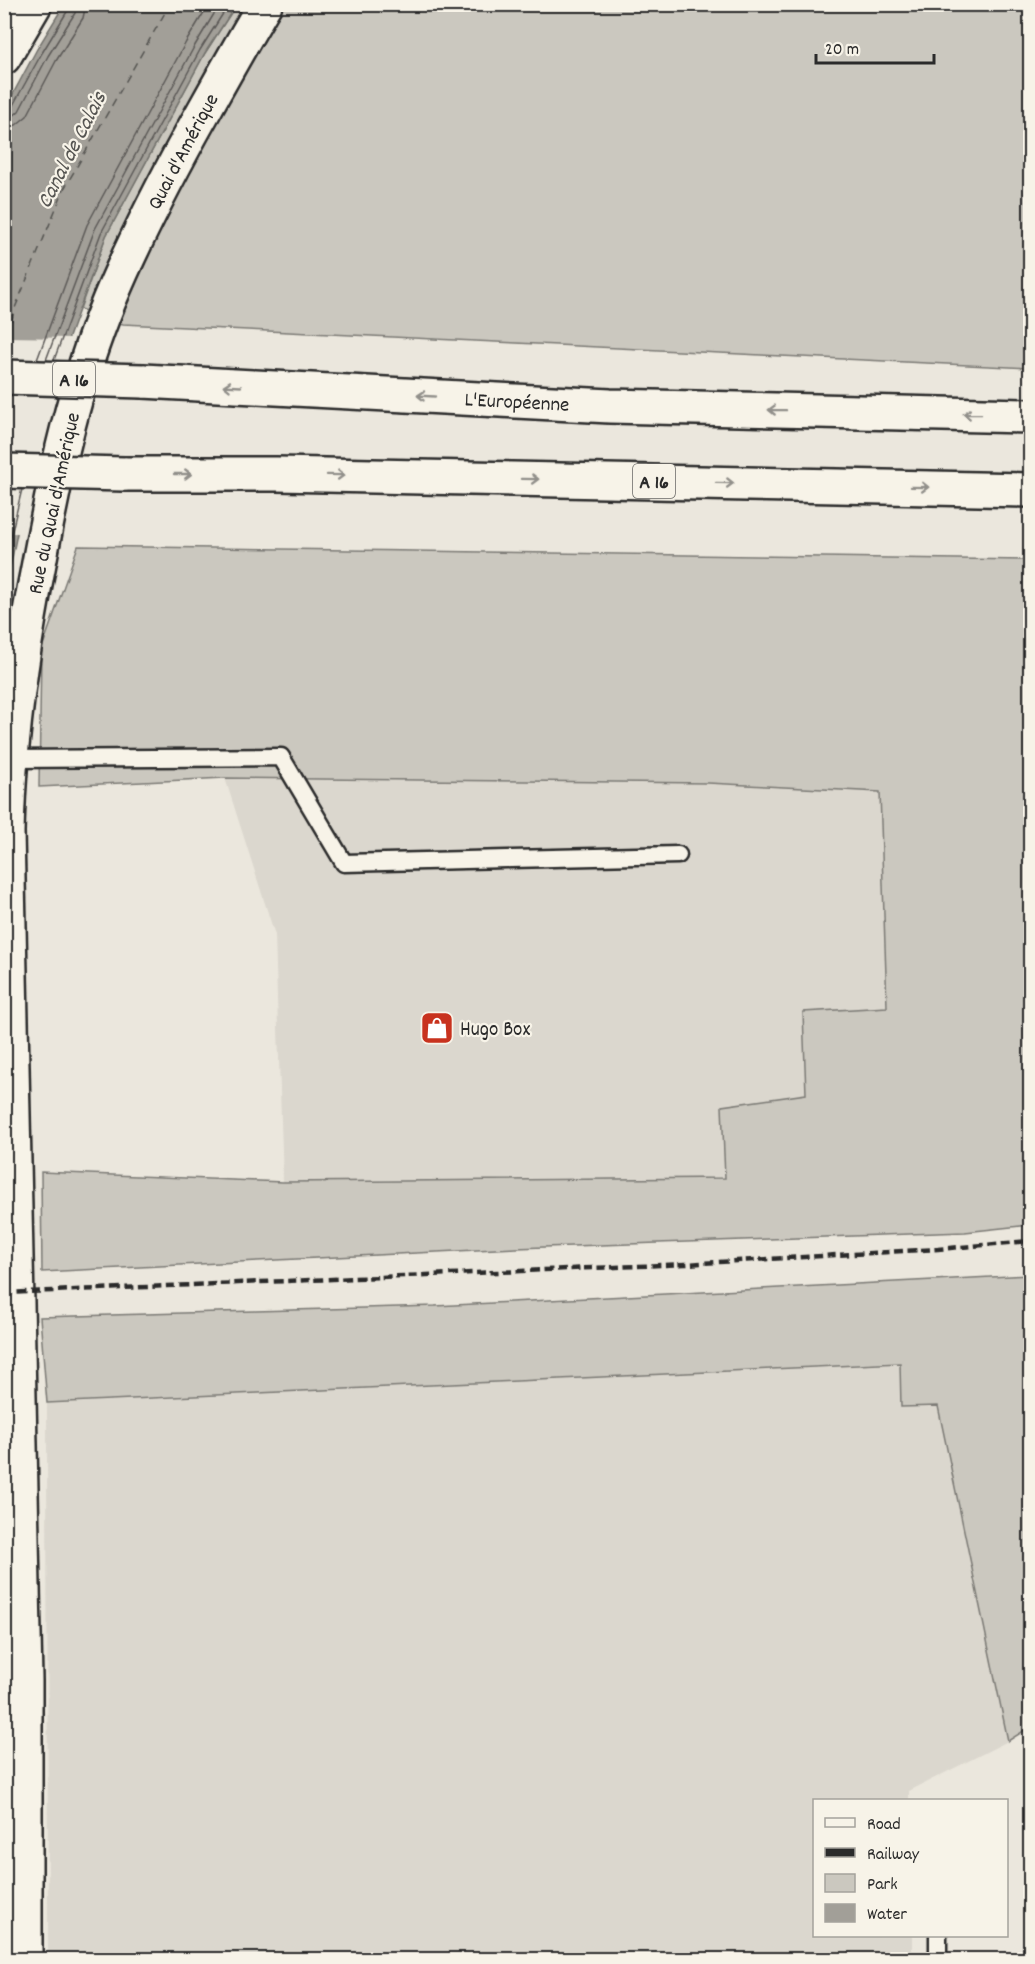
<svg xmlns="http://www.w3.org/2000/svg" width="1035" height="1964" viewBox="0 0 1035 1964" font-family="Dekko,sans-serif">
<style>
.built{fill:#dbd7ce}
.green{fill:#cbc8bf;stroke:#7b7a75;stroke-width:1.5}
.water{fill:#a29f98;stroke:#72716c;stroke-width:1.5}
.pier{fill:#ebe7dd}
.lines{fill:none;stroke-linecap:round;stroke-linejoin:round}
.shore{stroke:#5b5957;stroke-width:1.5}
.ferry{stroke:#555451;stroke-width:1.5;stroke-dasharray:8 6;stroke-linecap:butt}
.service-casing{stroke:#2b2b2b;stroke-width:21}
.minor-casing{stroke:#2b2b2b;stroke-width:38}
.tertiary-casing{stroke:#2b2b2b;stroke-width:38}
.motorway-casing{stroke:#2b2b2b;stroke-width:38}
.service{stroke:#f7f3e8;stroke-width:16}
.minor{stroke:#f7f3e8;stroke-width:33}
.tertiary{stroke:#f7f3e8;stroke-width:33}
.motorway{stroke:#f7f3e8;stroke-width:33}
.rail{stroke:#2b2b2b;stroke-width:4.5;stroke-dasharray:9 4.5;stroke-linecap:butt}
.motorway-bridge-casing{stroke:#2b2b2b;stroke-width:38;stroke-linecap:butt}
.motorway-bridge{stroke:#f7f3e8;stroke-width:33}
.oneway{stroke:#918f8a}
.labels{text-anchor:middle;stroke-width:4.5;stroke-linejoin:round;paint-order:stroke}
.shield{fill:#f7f3e8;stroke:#686764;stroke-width:1.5}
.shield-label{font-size:20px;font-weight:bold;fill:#2b2b2b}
.street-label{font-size:21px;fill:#2b2b2b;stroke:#f7f3e8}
.poi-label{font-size:21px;fill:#2b2b2b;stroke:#f7f3e8;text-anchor:start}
.water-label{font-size:22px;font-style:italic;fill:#555451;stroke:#f7f3e8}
</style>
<rect width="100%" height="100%" fill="#ebe7dd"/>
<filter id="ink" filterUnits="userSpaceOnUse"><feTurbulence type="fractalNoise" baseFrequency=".0167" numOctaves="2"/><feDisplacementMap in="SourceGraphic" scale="12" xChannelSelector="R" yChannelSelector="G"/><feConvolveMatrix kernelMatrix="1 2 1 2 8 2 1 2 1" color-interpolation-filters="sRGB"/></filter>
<g filter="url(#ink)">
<!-- built -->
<path class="built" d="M225,778l483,5 172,9 7,215 -81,87 -84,13 3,71 -442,4 -8,-247z
M900,1363l38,43 70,335 -99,50v9h-95v136h98v23h-864l-1,-556z"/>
<!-- green -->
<path class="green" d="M236,5h794v363l-907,-44 -43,-15 26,-73 99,-183z
M78,546l952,14v665l-65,7 -449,16 -474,24 -1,-100 242,10 442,-4 -3,-72 84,-12 -3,-82 84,-5 -7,-215 -172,-9 -483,-5 -186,9 2,-136z
M1030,1275v452l-22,14 -70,-335 -37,1 -1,-44 -853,40 -7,-86 395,-11z"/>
<!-- water -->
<path class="water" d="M64,5h172l-31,48 -99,183 -45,123 -40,155 -16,78v-483l32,-60z
M5,1541l2,63 -2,279z"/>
<!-- pier -->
<path class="pier" d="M5,337l67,1 -9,22 -43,173h-15z"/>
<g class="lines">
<!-- shore -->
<path class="shore" d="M4,111l8,-4 30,-54 26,-43 1,-6
M4,118l8,-1 7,-6 29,-55 27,-43 1,-9
M4,127l12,-2 11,-9 29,-55 27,-43 3,-14
M37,360l50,-135 99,-183 23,-38
M46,360l49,-131 99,-182 26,-43
M54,360l47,-127 99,-183 29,-46
M4,564l18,-75"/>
<!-- ferry -->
<path class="ferry" d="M4,348l11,-40 49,-119 106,-185"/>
<defs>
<path id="service" d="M10,759l271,-2 63,106 334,-8
M938,1936v24"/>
<path id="minor" d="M25,1960v-280l-18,-848c2,-93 15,-183 33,-274 16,-87 35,-175 69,-257 24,-58 52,-112 82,-167 24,-43 48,-87 74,-130"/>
<path id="tertiary" d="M4,57l31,-53"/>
<path id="motorway" d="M143,381l467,25 420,10
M124,474h153l753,16"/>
</defs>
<!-- service casing -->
<use href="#service" class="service-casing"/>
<!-- minor casing -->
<use href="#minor" class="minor-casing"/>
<!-- tertiary casing -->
<use href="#tertiary" class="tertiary-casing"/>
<!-- motorway casing -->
<use href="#motorway" class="motorway-casing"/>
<!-- service -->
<use href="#service" class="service"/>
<!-- minor -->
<use href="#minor" class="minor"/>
<!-- tertiary -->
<use href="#tertiary" class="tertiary"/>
<!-- motorway -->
<use href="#motorway" class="motorway"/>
<!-- rail -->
<path class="rail" d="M4,1293l682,-29 252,-15 92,-8"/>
<defs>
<path id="motorway-bridge" d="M4,377l139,4
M4,471l120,3"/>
</defs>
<!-- motorway-bridge casing -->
<use href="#motorway-bridge" class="motorway-bridge-casing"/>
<!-- motorway-bridge -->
<use href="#motorway-bridge" class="motorway-bridge"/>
</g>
<!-- one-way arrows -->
<defs><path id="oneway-shaft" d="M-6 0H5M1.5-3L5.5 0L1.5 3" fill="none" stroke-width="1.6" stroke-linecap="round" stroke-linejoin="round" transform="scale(1.5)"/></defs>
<g class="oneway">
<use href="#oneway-shaft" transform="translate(232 386) rotate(-177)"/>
<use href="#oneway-shaft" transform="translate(426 396) rotate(-177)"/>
<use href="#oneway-shaft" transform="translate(777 410) rotate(-179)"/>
<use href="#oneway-shaft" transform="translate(972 414) rotate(-179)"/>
<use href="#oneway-shaft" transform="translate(183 474)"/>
<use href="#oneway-shaft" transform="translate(336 475) rotate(1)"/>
<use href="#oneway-shaft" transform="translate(530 479) rotate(1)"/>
<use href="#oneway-shaft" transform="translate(725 483) rotate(1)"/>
<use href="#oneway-shaft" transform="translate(920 487) rotate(1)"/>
</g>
</g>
<!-- icons -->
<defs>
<symbol id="shop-square" viewBox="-11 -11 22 22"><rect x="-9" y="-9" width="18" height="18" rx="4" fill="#c8321e" stroke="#f7f3e8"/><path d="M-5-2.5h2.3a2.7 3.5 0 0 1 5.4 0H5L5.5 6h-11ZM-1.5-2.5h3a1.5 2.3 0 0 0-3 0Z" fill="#fff"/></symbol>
</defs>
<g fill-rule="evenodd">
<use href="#shop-square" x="418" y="1009" width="38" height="38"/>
</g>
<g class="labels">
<!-- shield labels -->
<g class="shield">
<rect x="53" y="362" width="42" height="34" rx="4.5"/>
<rect x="633" y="464" width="42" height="34" rx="4.5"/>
</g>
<g class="shield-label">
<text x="74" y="386">A 16</text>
<text x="654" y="488">A 16</text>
</g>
<!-- street labels -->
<g class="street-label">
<text transform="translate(182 151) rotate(-62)" y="7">Quai d'Amérique</text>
<text transform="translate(517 401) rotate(3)" y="7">L'Européenne</text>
<text transform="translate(53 503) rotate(-78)" y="7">Rue du Quai d'Amérique</text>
</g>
<!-- poi labels -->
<g class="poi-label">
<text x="460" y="1035">Hugo Box</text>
</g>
<!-- water labels -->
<g class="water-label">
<text transform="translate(70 149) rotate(-63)" y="8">Canal de Calais</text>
</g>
</g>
<!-- margin -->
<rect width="1035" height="1964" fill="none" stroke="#f7f3e8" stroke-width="24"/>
<rect x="12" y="12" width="1011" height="1940" fill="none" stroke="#2b2b2b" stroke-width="2" filter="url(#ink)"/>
<!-- legend -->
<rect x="813" y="1799" width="195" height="138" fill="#f7f3e8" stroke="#a5a39c" stroke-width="1.5"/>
<rect x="825" y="1818" width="30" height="9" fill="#f7f3e8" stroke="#a5a39c" stroke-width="1.5"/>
<text x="867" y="1829" font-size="18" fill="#2b2b2b">Road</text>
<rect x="825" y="1848" width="30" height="9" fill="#2b2b2b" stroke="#a5a39c" stroke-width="1.5"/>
<text x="867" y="1859" font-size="18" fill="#2b2b2b">Railway</text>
<rect x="825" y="1874" width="30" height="18" fill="#cbc8bf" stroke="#a5a39c" stroke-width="1.5"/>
<text x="867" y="1889" font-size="18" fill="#2b2b2b">Park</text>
<rect x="825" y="1904" width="30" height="18" fill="#a29f98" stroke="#a5a39c" stroke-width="1.5"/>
<text x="867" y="1919" font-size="18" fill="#2b2b2b">Water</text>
<!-- scale -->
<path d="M816 54v9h118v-9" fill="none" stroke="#2b2b2b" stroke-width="3"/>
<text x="825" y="54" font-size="18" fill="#2b2b2b" stroke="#f7f3e8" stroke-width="4.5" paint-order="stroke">20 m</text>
</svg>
